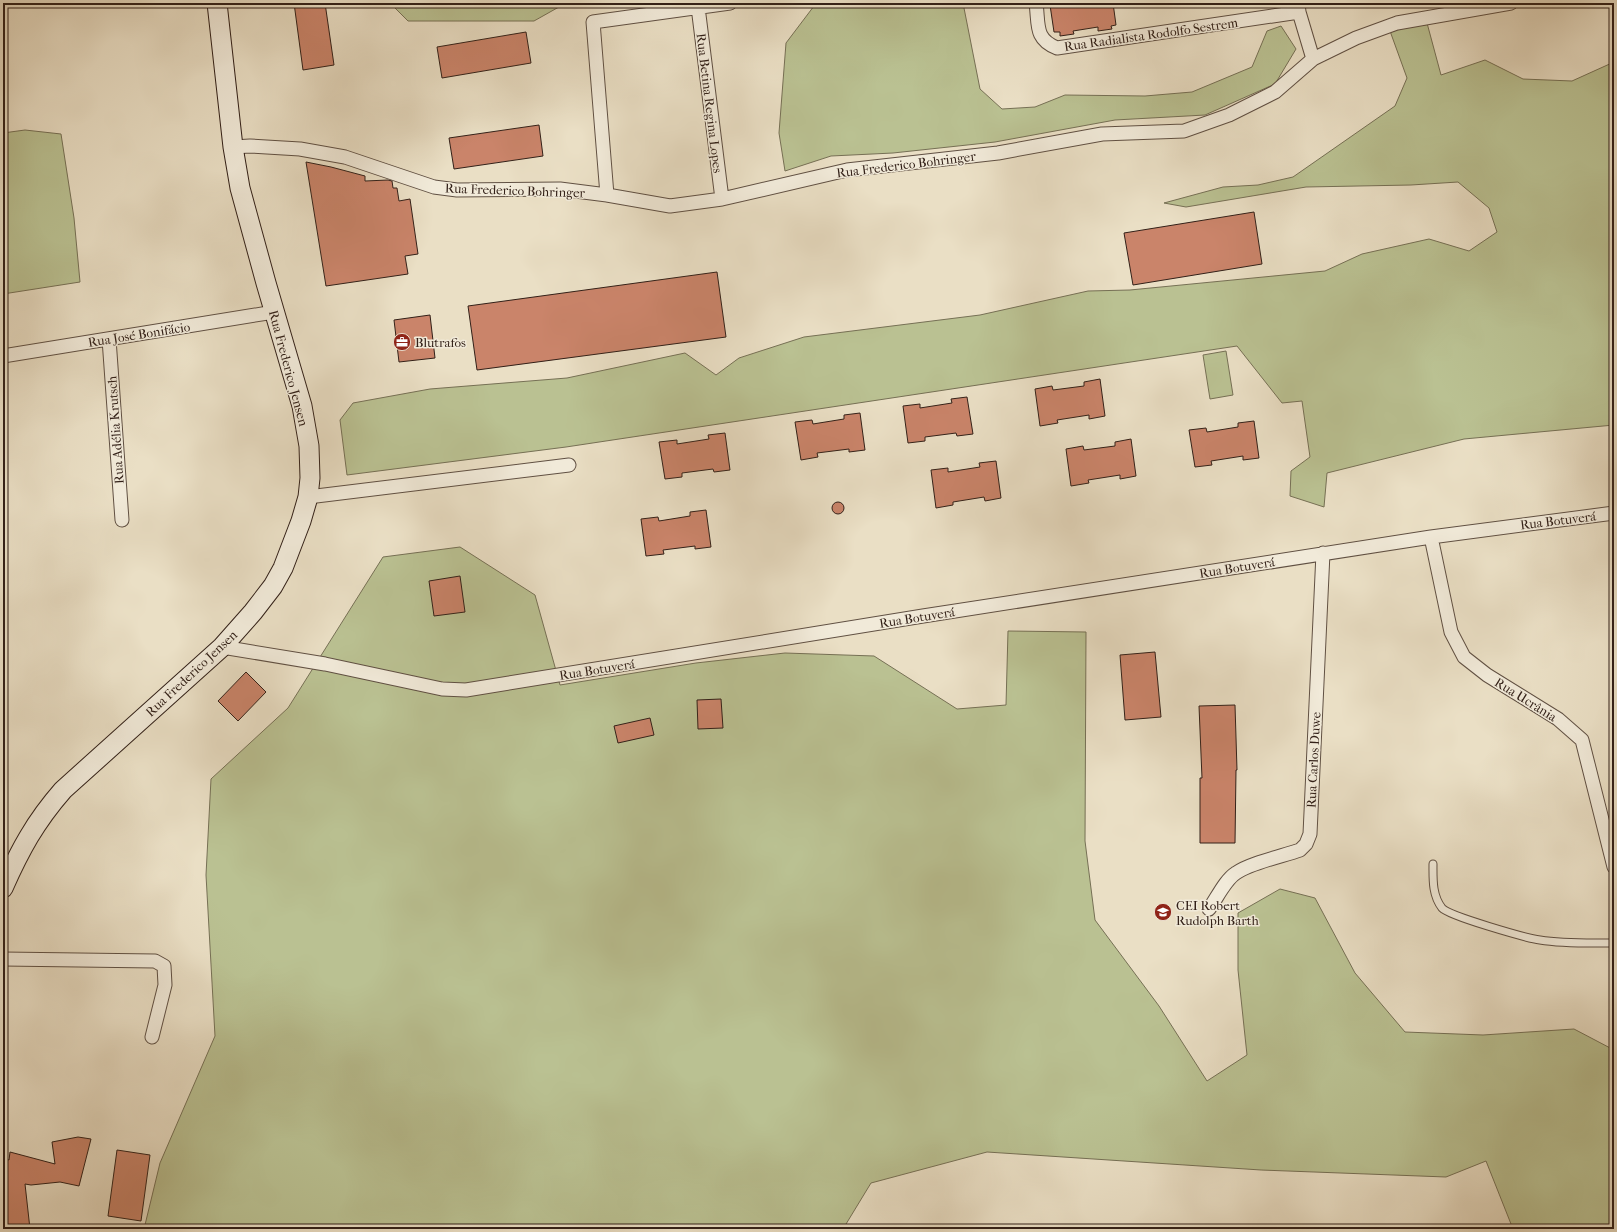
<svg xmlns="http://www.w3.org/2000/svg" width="1617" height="1232" viewBox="0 0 1617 1232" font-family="'IM FELL French Canon',serif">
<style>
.green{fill:#bac192;stroke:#767055}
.building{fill:#ca846a;stroke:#322018}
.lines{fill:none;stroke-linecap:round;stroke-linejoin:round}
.service-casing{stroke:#605043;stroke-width:9}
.minor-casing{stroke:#605043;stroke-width:15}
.secondary-casing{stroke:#322018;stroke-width:21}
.service{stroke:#f1ead9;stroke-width:7}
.minor{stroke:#f1ead9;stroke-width:13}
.secondary{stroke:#f1ead9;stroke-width:19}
.labels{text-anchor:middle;stroke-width:3;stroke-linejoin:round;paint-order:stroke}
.street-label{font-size:13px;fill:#322018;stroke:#f1ead9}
.poi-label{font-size:13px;fill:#322018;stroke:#f1ead9;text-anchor:start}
</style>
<rect width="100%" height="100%" fill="#eadfc5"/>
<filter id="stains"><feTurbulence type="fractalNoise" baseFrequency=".005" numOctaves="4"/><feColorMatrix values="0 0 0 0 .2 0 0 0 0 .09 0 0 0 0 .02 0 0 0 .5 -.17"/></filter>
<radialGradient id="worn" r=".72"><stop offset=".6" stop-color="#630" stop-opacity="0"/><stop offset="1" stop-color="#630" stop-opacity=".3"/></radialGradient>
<!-- green -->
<path class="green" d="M390,3h176l-32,18h-126z
M814,3h149l17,86 22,20 33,-2 30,-12 80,1 47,-4 60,-25 15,-36 14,-5 15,23 -21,35 -70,31 -90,5 -120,22 -102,11 -62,3 -46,15 -6,-38 7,-90 28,-37z
M1427,23l14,52 44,-15 38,19 49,2 42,-19v363l-150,14 -137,34 -3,34 -34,-11 1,-25 19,-14 -8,-56 -20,2 -45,-57 -671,101 -219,28 -7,-55 13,-17 77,-14 137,-11 118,-25 31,22 23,-17 65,-21 176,-22 108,-24 42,-1 195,-19 37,-17 67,-15 40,12 28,-19 -8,-24 -31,-26 -47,3 -105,2 -120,20 -22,-4 59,-16 35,-2 35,-8 102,-71 12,-28 -17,-47z
M25,130l36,4 13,84 6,64 -77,12v-161z
M1226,351l7,44 -23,4 -7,-44z
M460,547l75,48 25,90 136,-22 89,-10 89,3 83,53 49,-4 2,-74 78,1 -1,209 10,79 64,86 48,75 40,-26 -9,-85v-57l42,-24 35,9 40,75 50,59 78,3 91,-6 40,21v179h-101l-27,-68 -40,16 -185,-7 -274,-18 -116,31 -28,46h-699l16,-66 55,-127 -9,-161 5,-96 77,-71 95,-151z"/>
<!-- building -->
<path class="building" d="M294,3h31l9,62 -31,5z
M1056,3h57l3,22 -5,1 1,3 -14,2v-4l-25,4 1,3 -14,2v-4h-6l-4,-27z
M526,32l5,31 -89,15 -5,-31z
M539,125l4,31 -89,13 -5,-31z
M306,162l25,5 34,9v5l23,-1 4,1 1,7h4l2,13 11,-2 8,55 -13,2 3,18 -82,12z
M1254,212l8,52 -129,21 -9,-52z
M717,272l9,65 -249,33 -9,-64z
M430,315l5,43 -36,4 -5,-42z
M1100,379l5,37 -16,3v-4l-32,5 1,3 -18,3 -5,-37 17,-3 1,4 31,-4v-4z
M967,397l6,37 -16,2 -1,-3 -31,4v4l-17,2 -5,-37 17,-2v4l32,-5 -1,-4z
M860,413l5,37 -16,2v-3l-32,4 1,4 -17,3 -6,-38 17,-2 1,4 31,-5v-4z
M1254,421l5,37 -16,2v-4l-32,5 1,4 -17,2 -6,-37 17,-2 1,4 31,-5v-4z
M725,433l5,37 -16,2 -1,-3 -31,4v4l-17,2 -6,-37 18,-2v4l32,-5 -1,-4z
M1131,439l5,37 -16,3v-4l-32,5 1,3 -18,3 -5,-37 17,-3 1,4 31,-4v-4z
M996,461l5,37 -16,3 -1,-4 -31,5v3l-17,3 -5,-38 17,-2v4l32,-5 -1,-4z
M832 508a6 6 0 1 1 12 0a6 6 0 1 1-12 0Z
M706,510l5,37 -16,2v-3l-32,4 1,4 -18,2 -5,-37 17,-2 1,4 31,-5v-4z
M460,576l5,36 -31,4 -5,-35z
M1155,652l6,65 -36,3 -5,-65z
M246,672l20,20 -28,29 -20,-20z
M721,699l2,29 -25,1 -1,-29z
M1235,705l2,65h-1l-1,73h-35v-65h2l-3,-72z
M650,718l4,17 -36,8 -4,-17z
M78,1137l13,2 -12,47 -19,-4 -29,3 -6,-1 5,45h-27v-71l6,2 1,-8 45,12 -3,-22z
M117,1150l33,5 -9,66 -33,-5z"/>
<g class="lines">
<defs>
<path id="service" d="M1433,864c0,15 -1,31 9,44 7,8 84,30 98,32 24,4 50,3 74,3"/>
<path id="minor" d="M1036,3c3,21 -2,36 21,45l242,-36
M1298,3l1,9 14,47
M698,7l24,192
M233,147l17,-1 50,3 45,8 89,30 23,3 103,-1 47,6 63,11 52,-7 125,-29 151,-17 104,-19 82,-3 45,-16 46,-23 38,-33 43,-21 41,-15 114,-20
M607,195l-14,-173 137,-19
M109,339l13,181
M3,356l271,-44
M308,497l261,-32
M1431,537l20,95 13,25 23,18 71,44 24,21 32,127
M222,647l103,17 117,25 24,1 457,-74 508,-79 183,-24
M1209,909c8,-11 16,-29 27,-36 14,-10 47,-17 64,-23l6,-6 4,-10 13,-281
M3,959l152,2 9,5 1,19 -13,52"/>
<path id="secondary" d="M3,888c17,-38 32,-66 60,-98l159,-143 31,-35 20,-26 10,-18 18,-47 7,-24 2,-19 -1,-32 -7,-40 -36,-123 -26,-95 -7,-41 -16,-144"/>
</defs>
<!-- service casing -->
<use href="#service" class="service-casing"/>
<!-- minor casing -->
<use href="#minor" class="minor-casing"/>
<!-- secondary casing -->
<use href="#secondary" class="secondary-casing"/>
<!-- service -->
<use href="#service" class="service"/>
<!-- minor -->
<use href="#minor" class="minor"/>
<!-- secondary -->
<use href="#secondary" class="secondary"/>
</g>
<!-- icons -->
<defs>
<symbol id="office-disc" viewBox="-11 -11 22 22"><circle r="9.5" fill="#8f2418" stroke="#f1ead9"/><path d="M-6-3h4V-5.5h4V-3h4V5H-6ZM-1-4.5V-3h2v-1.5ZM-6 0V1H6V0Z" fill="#fff"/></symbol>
<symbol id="school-disc" viewBox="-11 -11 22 22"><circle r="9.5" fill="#8f2418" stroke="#f1ead9"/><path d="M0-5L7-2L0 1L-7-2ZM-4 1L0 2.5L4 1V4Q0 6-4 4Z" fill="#fff"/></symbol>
</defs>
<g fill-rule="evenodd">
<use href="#office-disc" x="392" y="332" width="20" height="20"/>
<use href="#school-disc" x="1153" y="902" width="20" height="20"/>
</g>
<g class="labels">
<!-- street labels -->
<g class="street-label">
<text transform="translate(1151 34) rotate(-8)" y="5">Rua Radialista Rodolfo Sestrem</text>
<text transform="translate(710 103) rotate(83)" y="5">Rua Betina Regina Lopes</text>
<text transform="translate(906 164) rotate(-7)" y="5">Rua Frederico Bohringer</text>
<text transform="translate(515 190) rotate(2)" y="5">Rua Frederico Bohringer</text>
<text transform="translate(139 334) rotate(-9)" y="5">Rua José Bonifácio</text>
<text transform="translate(289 368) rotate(75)" y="5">Rua Frederico Jensen</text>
<text transform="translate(115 430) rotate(-94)" y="5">Rua Adélia Krutsch</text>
<text transform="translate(1558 520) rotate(-7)" y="5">Rua Botuverá</text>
<text transform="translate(1237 567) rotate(-9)" y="5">Rua Botuverá</text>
<text transform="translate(917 617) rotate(-9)" y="5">Rua Botuverá</text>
<text transform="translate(597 669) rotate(-9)" y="5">Rua Botuverá</text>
<text transform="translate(191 673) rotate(-43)" y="5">Rua Frederico Jensen</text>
<text transform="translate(1526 699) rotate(32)" y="5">Rua Ucrânia</text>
<text transform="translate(1313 760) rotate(-87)" y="5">Rua Carlos Duwe</text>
</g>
<!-- poi labels -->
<g class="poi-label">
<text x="415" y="347">Blutrafos</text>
<text x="1176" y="910">CEI Robert<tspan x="1176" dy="15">Rudolph Barth</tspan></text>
</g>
</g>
<!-- margin -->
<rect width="1617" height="1232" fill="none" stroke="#eadfc5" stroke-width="16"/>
<rect x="4" y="4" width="1609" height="1224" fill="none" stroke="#322018" stroke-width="2"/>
<rect x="8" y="8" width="1601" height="1216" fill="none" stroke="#322018"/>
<rect width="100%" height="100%" filter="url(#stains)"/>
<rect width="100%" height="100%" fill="url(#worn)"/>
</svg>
